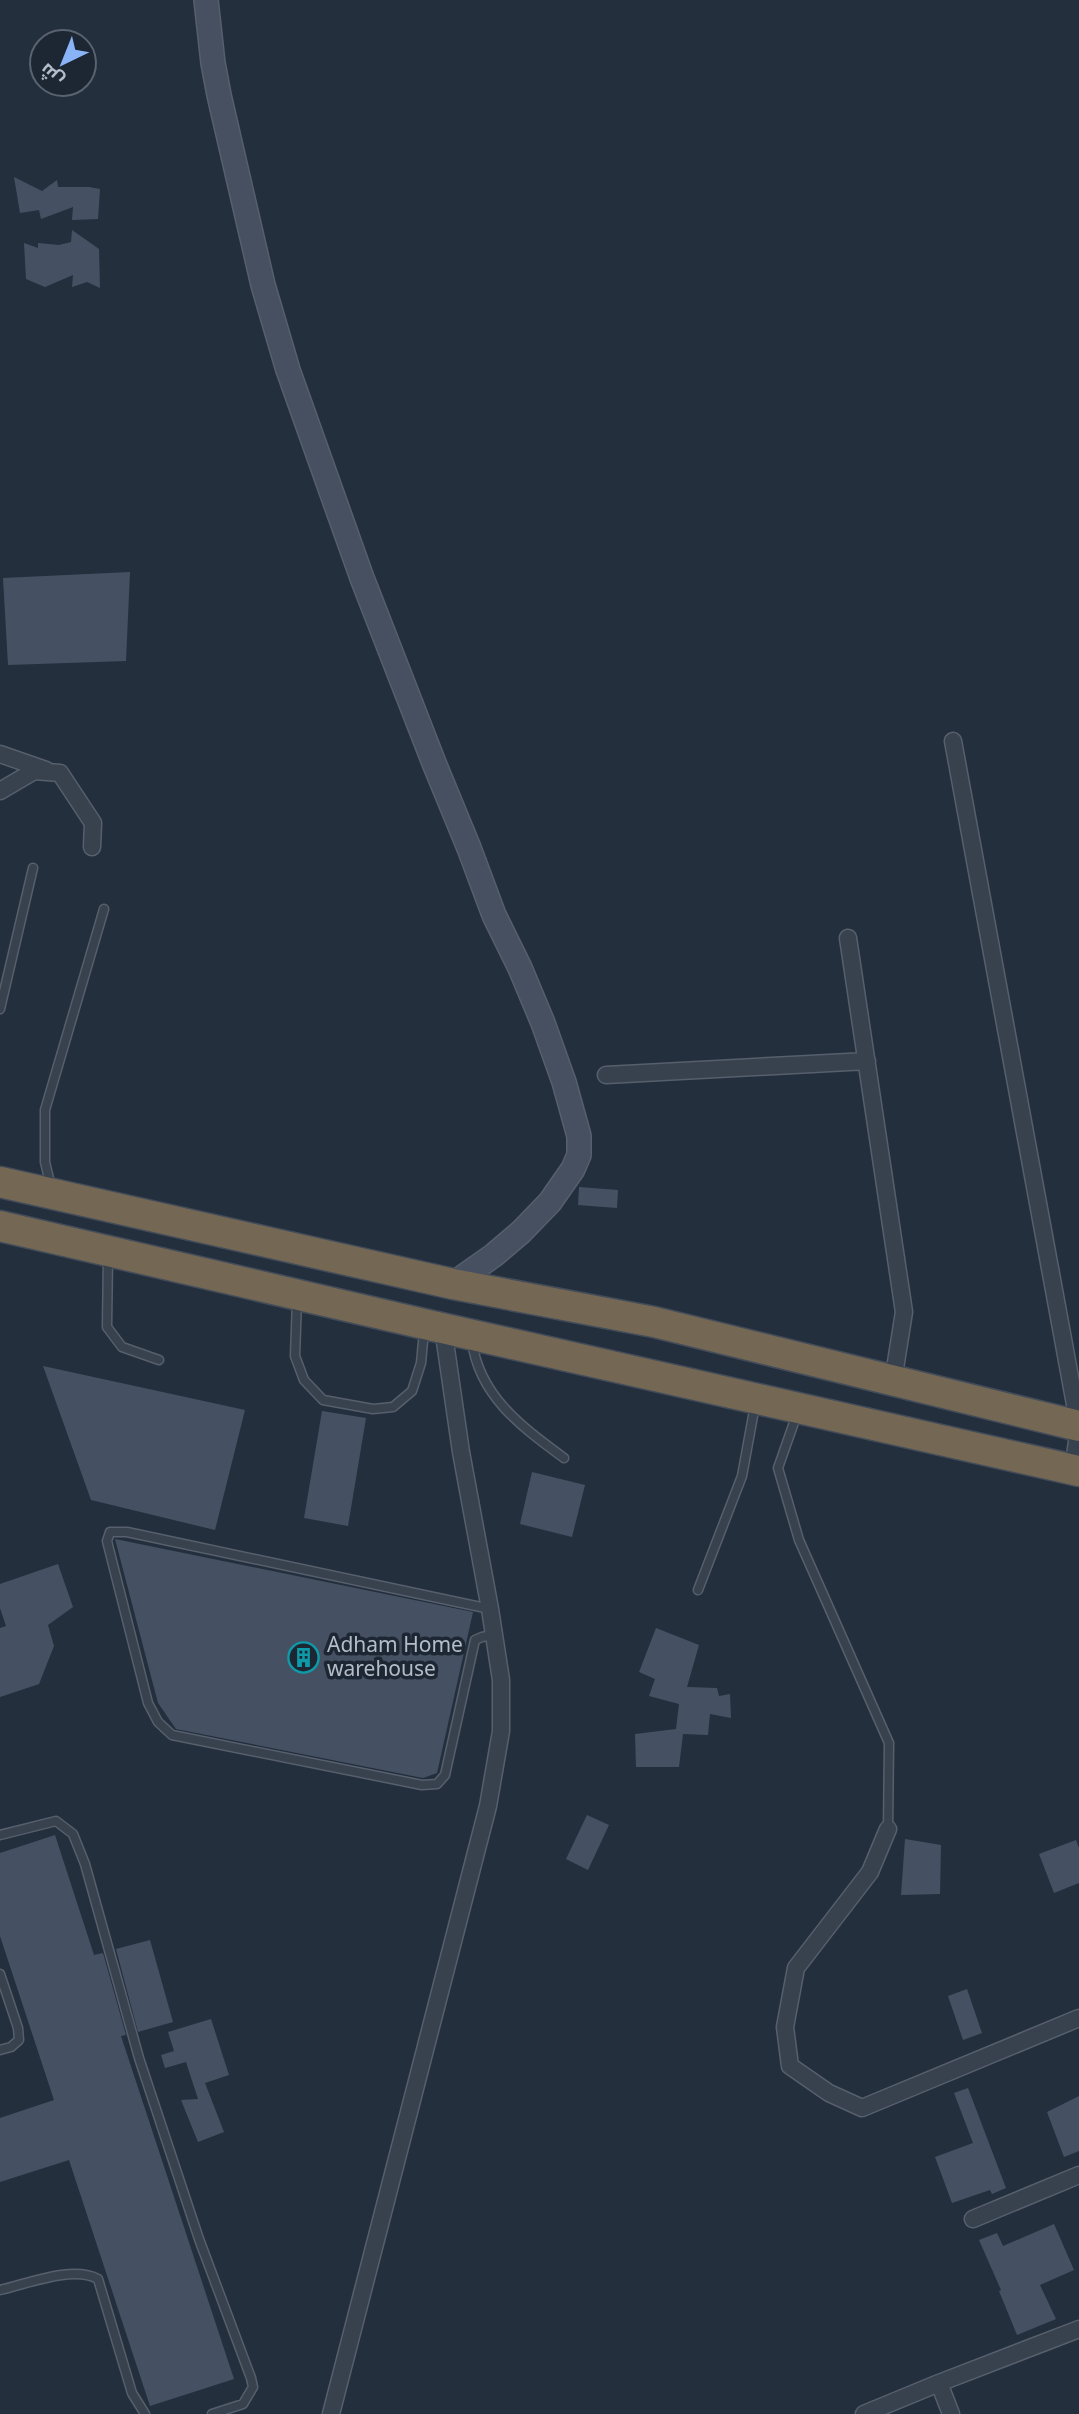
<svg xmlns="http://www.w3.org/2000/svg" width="1079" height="2414" viewBox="0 0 1079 2414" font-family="'Noto Sans',Cairo,sans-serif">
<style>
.building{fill:#455162}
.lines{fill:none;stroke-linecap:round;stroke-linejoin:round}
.lane-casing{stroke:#565f6c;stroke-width:11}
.street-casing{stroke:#565f6c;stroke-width:19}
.secondary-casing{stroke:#565f6c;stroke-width:26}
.highway-casing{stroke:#434c59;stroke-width:33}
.lane{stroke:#38414e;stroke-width:8}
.street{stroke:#38414e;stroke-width:16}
.secondary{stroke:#465061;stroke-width:23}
.highway{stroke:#746855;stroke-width:30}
.labels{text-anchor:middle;stroke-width:7;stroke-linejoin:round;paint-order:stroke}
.poi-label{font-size:21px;fill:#b4bcc9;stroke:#1d2633;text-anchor:start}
</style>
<rect width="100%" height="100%" fill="#242f3e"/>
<!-- building -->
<path class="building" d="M14,177l28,14 15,-11 1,7h31l11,2 -2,30 -26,1 1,-13 -32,12 -2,-9 -19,3z
M72,230l27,19 1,39 -13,-6 -15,5 1,-12 -28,12 -19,-8 -2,-36 14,5v-5l21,2 12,-3z
M130,572l-4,89 -118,4 -5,-87z
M579,1187l39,3 -1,18 -39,-3z
M43,1366l202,44 -30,120 -124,-30z
M322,1411l44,7 -18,108 -44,-8z
M532,1472l53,13 -13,52 -52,-13z
M115,1539l358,73 -36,161 -14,5 -247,-49 -18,-26z
M58,1564l15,43 -25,18 6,21 -15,38 -39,13v-69l6,-2 -6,-18v-24z
M656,1628l43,17 -12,42 30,1 2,8 11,-2 1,24 -21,-4 -2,21 -25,-1 -4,33h-43l-1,-33 41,-5 3,-25 -30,-8 6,-17 -16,-7z
M587,1815l22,10 -21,45 -22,-11z
M55,1835l39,120 9,-2 23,82 -5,1 113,343 -84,27 -81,-246 -69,22v-64l54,-18 -54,-164v-83z
M905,1839l36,6 -1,49 -39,1z
M1076,1840l3,8v35l-25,10 -15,-39z
M150,1940l23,82 -35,10 -22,-83z
M967,1989l15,44 -19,7 -15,-44z
M211,2019l18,56 -24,8 19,49 -26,10 -17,-42 17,-1 -12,-37 -21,6 -4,-13 13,-4 -6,-19z
M968,2088l38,100 -14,6 -2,-4 -38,13 -17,-46 38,-14 -19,-50z
M1079,2096v55l-15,6 -17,-45z
M1054,2224l20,46 -34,15 16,34 -39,16 -18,-44 2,-1 -22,-50 18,-7 6,13z"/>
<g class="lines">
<defs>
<path id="lane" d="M0,1009l33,-141
M51,1187l-6,-25v-52l59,-201
M108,1257l-1,70 15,20 37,13
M297,1300l-2,56 9,24 19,20 50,9 20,-2 19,-16 9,-28 3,-32
M472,1341c7,55 50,86 92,117
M797,1414l-19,54 21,72 90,203 -1,86
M698,1590l44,-114 13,-71
M490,1609l-363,-77h-17l-3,9 41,162 10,19 14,13 250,50 15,-1 8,-9 30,-135 7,-3 12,-2
M0,1835l56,-14 17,13 12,30 54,194 60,181 52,139 2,9 -10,17 -31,10
M0,1974l18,54 1,12 -8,7 -11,3
M0,2290c27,-6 73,-25 98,-11l34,114 13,21"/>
<path id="street" d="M953,741l126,685
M0,754l46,16
M0,791l34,-20 26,2 33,50 -1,24
M848,938l56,374 -11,69
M606,1075l261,-14
M1073,1470l6,-43
M888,1829l-18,43 -74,96 -11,59 5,39 39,27 33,15 217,-90
M973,2219l106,-44
M939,2383l12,31
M331,2414l157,-608 13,-75v-51l-11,-71 -29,-157 -18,-124
M864,2414l75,-31 140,-54"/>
<path id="secondary" d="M206,0l7,63 6,32 44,190 25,85 74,208 72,185 35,85 25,67 26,53 23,55 21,59 15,54v19l-6,14 -23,33 -29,30 -27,23 -41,29"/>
<path id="highway" d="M0,1182l453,102 201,38 425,104
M0,1226l424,98 655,147"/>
</defs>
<!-- lane casing -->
<use href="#lane" class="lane-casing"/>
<!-- street casing -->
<use href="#street" class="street-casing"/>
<!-- secondary casing -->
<use href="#secondary" class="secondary-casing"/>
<!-- highway casing -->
<use href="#highway" class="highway-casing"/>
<!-- lane -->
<use href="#lane" class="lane"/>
<!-- street -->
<use href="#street" class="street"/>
<!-- secondary -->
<use href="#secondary" class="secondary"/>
<!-- highway -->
<use href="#highway" class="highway"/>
</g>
<!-- icons -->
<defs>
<symbol id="building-ring" viewBox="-11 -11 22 22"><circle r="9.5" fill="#1d2633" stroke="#0f9aa8" stroke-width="1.5"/><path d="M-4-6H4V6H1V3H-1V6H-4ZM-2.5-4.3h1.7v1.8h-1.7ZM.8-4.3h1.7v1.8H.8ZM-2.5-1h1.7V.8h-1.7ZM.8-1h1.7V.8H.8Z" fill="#0f9aa8"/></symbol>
</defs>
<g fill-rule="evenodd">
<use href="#building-ring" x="286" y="1640" width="35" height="35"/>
</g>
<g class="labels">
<!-- poi labels -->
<g class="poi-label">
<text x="327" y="1652">Adham Home<tspan x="327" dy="24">warehouse</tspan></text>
</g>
</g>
<!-- north arrow -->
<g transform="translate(63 63) rotate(223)"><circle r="33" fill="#1d2633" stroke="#59626f" stroke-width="2"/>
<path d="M0-5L12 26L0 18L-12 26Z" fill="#8ab4f8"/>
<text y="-10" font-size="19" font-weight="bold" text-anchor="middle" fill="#b4bcc9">ش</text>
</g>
</svg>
